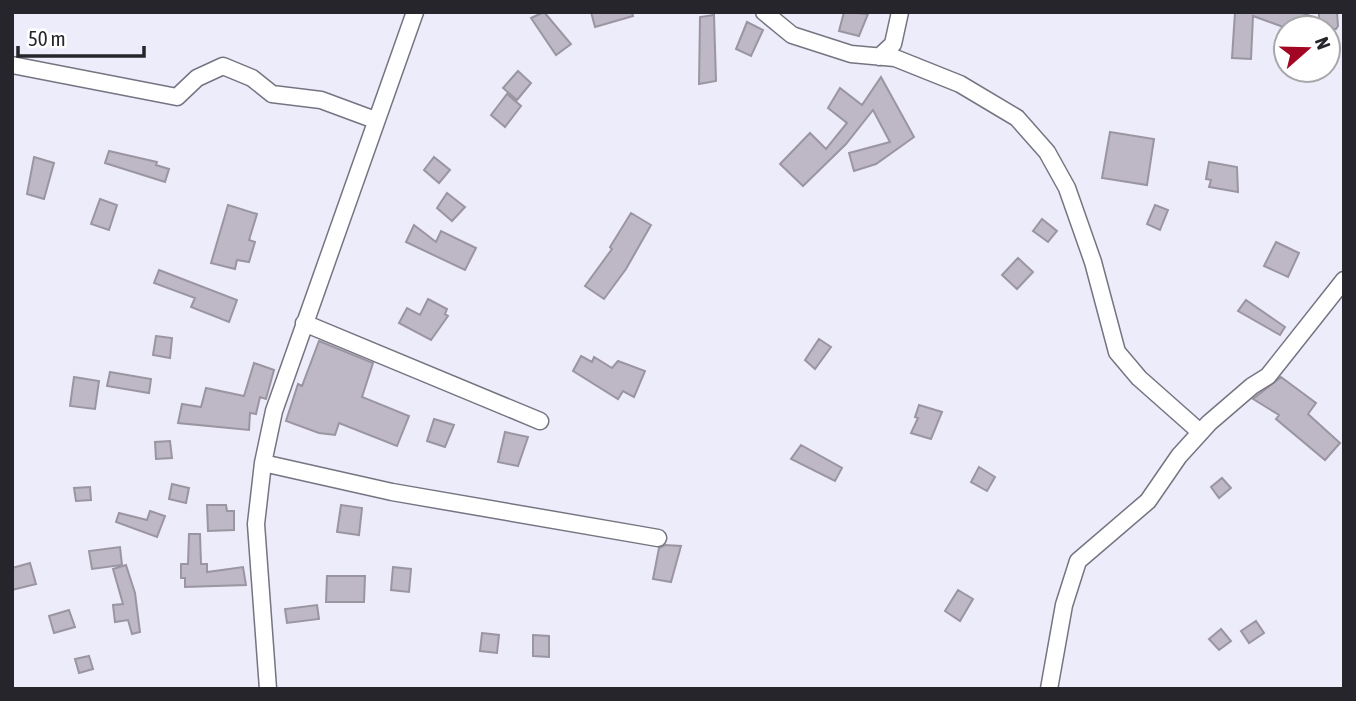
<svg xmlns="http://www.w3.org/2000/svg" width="1356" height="701" viewBox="0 0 1356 701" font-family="'Asap Condensed',sans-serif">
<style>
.building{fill:#beb7c5;stroke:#9b95a1;stroke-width:2}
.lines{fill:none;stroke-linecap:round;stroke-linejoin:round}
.street-casing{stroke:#757481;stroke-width:19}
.street{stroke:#fff;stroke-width:16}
</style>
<rect width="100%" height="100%" fill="#edecfb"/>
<!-- building -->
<path class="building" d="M544,12l27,32 -15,11 -25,-37z
M591,12h41l1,4 -38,11z
M844,12l24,2 -9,22 -20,-5z
M1235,12h64l20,7v-7h18l1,14 -2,3 -50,-1 -33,-12 -2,43 -19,-1z
M714,15l2,66 -17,3 1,-67z
M747,22l16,8 -12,26 -15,-7z
M518,71l13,12 -14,17 -14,-12z
M881,77l33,60 -38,27 -22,7 -5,-18 41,-11 -17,-32 -27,34 -43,42 -23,-22 30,-31 16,16 21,-26 -19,-15 12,-20 22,17z
M507,94l14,12 -16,21 -14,-12z
M1110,132l44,7 -7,46 -45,-7z
M109,151l48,11 -1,3 13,4 -4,13 -60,-19z
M34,157l20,6 -10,36 -17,-5z
M434,157l16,13 -11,13 -15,-13z
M1209,162l28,5 1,25 -29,-5 2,-7 -5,-1z
M447,193l18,14 -13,14 -15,-13z
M100,199l17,6 -8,25 -18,-6z
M228,205l29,9 -8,26 6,2 -6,20 -12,-2 -2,9 -24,-6z
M1155,205l13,5 -8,20 -13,-6z
M631,213l20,12 -25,44 -22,30 -19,-13 27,-37 -2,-2z
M1042,219l15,12 -9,11 -15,-11z
M414,225l22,17 5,-11 35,17 -11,22 -59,-28z
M1276,242l23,11 -11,24 -24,-11z
M1018,258l15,14 -16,17 -15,-14z
M159,270l78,30 -8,22 -38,-15 4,-9 -41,-15z
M428,299l19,10 -2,5 3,2 -17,24 -32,-17 8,-15 13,7z
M1246,300l39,27 -5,8 -42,-24z
M156,336l16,2 -2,20 -17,-3z
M819,339l12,8 -16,22 -10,-9z
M319,341l54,22 -11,34 47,19 -12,30 -58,-23 -4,12 -16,-2 -33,-12 12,-37 4,2z
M581,356l11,6 2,-5 18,11 6,-7 27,10 -11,26 -11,-6 -5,8 -45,-28z
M254,363l20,7 -8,29 -6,-2 -4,17 -6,-1 -1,17 -71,-7 4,-19 19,3 5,-19 38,8z
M110,372l41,7 -2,14 -42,-7z
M74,377l25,4 -4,28 -25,-3z
M1281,377l35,26 -8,11 32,29 -15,17 -49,-41 3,-4 -26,-16z
M919,405l23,7 -11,27 -20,-6 7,-15 -3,-1z
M434,419l20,6 -9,22 -18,-6z
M505,432l23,5 -10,29 -20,-4z
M170,441l2,17 -16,1 -1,-17z
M801,445l41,23 -7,13 -44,-22z
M979,467l16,10 -8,14 -16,-9z
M1222,478l9,10 -12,10 -8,-11z
M172,484l17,4 -3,15 -17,-4z
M90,487l1,13 -15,1 -2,-13z
M207,505h19l1,6h7v19l-26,1z
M341,505l21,3 -3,27 -22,-3z
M150,511l15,5 -8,21 -41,-15 3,-9 28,7z
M189,534h11l1,30h6v8l36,-5 3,18 -61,2v-9h-4v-14h7z
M665,545l16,1 -10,36 -18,-3 6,-31z
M120,547l2,18 -30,4 -3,-18z
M30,563l6,21 -24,6v-22z
M126,565l9,28 5,39 -8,2 -4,-14 -13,2 -2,-17 10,-1 -10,-35z
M393,567l18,2 -2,23 -18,-2z
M327,576h38l-1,26h-38z
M958,590l15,9 -13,22 -15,-10z
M317,605l2,14 -32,4 -2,-14z
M69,610l6,17 -21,6 -5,-17z
M1256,621l8,12 -15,10 -8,-12z
M1221,629l10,12 -12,9 -10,-11z
M482,633l17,2 -2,18 -17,-2z
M533,635l16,1v21l-16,-1z
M89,656l4,13 -14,4 -4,-14z"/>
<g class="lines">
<defs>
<path id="street" d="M764,12l28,23 59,19 44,4 65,26 57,34 30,34 20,36 26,74 24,90 22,26 61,54
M879,57l14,-13 7,-32
M12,65l165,32 20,-19 26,-12 29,12 20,16 49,6 54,20
M304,323l236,98
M263,463l129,29 266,46
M268,689l-12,-165 7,-61 11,-52 141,-399
M1049,689l15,-84 14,-44 70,-60 31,-45 30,-33 43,-37 16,-10 76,-96"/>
</defs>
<!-- street casing -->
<use href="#street" class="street-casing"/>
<!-- street -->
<use href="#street" class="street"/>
</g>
<!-- border -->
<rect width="1356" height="701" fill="none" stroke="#26252b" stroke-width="28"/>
<!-- north arrow -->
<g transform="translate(1307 49) rotate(70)"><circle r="33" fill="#ffffff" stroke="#a8a8aa" stroke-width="2"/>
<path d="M0-5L12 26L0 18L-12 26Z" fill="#a30623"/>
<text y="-10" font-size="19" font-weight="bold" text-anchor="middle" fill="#26252b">N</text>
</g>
<!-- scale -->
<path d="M18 46v10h126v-10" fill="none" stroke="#26252b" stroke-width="3.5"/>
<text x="28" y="46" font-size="21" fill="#26252b" stroke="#ffffff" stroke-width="5" paint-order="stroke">50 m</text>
</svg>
